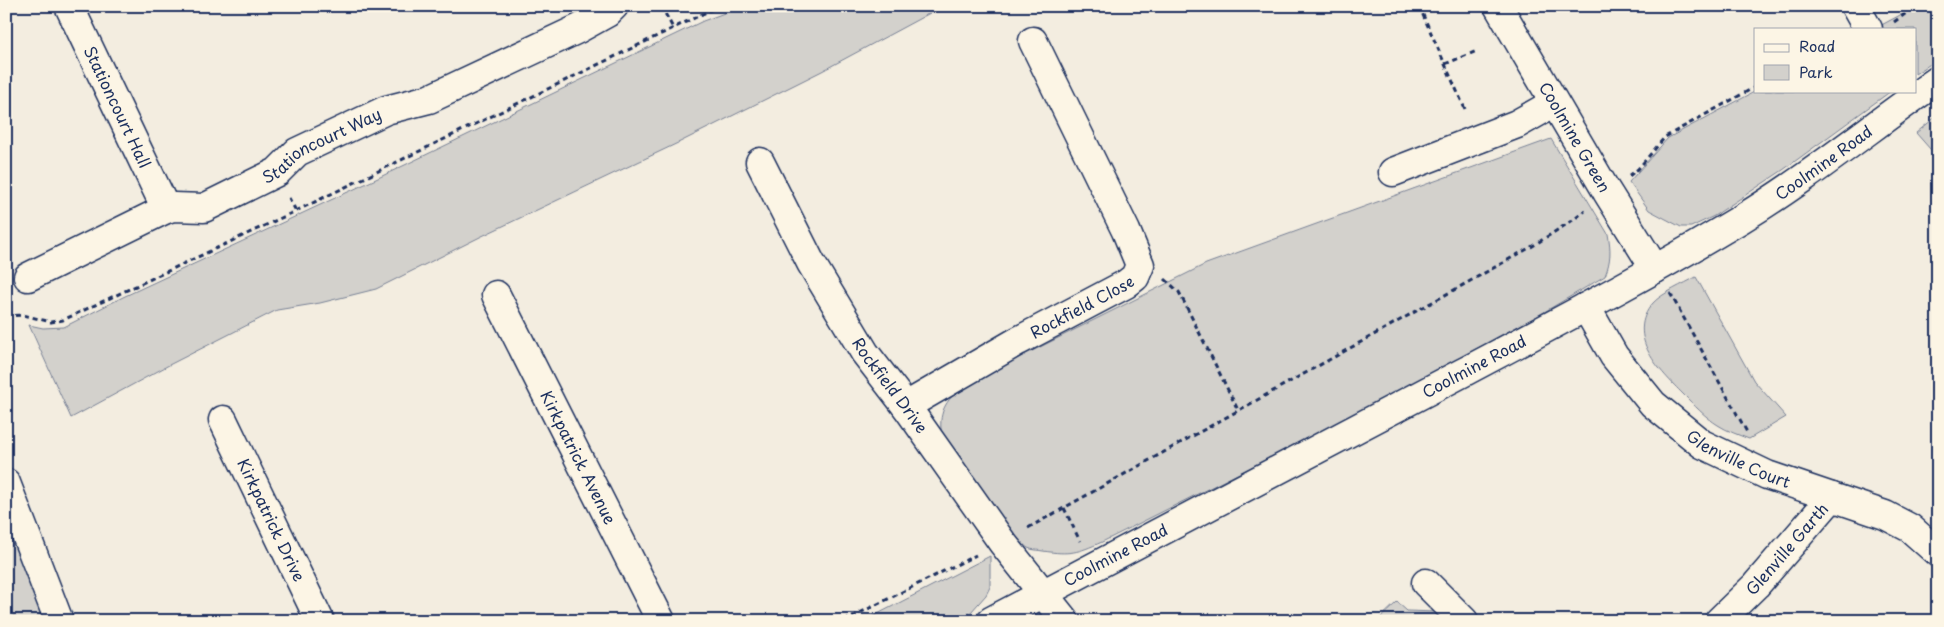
<svg xmlns="http://www.w3.org/2000/svg" width="1944" height="627" viewBox="0 0 1944 627" font-family="'Playpen Sans',sans-serif">
<style>
.green{fill:#d3d1cc;stroke:#778095}
.lines{fill:none;stroke-linecap:round;stroke-linejoin:round}
.street-casing{stroke:#1b2f5e;stroke-width:31}
.secondary-casing{stroke:#1b2f5e;stroke-width:31}
.path{stroke:#1b2f5e;stroke-width:3;stroke-dasharray:5 4;stroke-linecap:butt}
.street{stroke:#fcf5e5;stroke-width:28}
.secondary{stroke:#fcf5e5;stroke-width:28}
.labels{text-anchor:middle;stroke-width:4;stroke-linejoin:round;paint-order:stroke}
.street-label{font-size:16px;fill:#1b2f5e;stroke:#fcf5e5}
</style>
<rect width="100%" height="100%" fill="#f3ede0"/>
<filter id="ink" filterUnits="userSpaceOnUse"><feTurbulence type="fractalNoise" baseFrequency=".02" numOctaves="2"/><feDisplacementMap in="SourceGraphic" scale="10" xChannelSelector="R" yChannelSelector="G"/><feConvolveMatrix kernelMatrix="1 2 1 2 8 2 1 2 1" color-interpolation-filters="sRGB"/></filter>
<g filter="url(#ink)">
<!-- green -->
<path class="green" d="M743,6h200l-121,65 -142,71 -200,95 -104,52 -56,14 -43,7 -108,55 -98,53 -42,-93 14,3 21,-1 59,-30 255,-119 325,-157z
M1917,6h21v53l-23,15v-45h-41z
M1756,91h135l-108,79 -69,46 -23,11h-10l-32,-17 -20,-28 39,-44z
M1938,115v43l-22,-25z
M1551,139l57,95c3,16 3,26 -3,42l-71,42 -215,115 -217,109c-25,11 -32,13 -59,9 -5,-1 -11,-1 -15,-3 -12,-6 -86,-107 -87,-119 -2,-22 10,-34 27,-46l238,-119z
M1696,277l58,104 32,36 -37,22c-10,-4 -22,-8 -31,-14 -13,-8 -24,-20 -35,-31 -22,-22 -59,-58 -30,-91 9,-10 31,-19 43,-26z
M6,496l46,125h-46z
M990,556v31l-4,8 -15,17 -15,9h-92z
M1397,602l10,9 30,1 8,9h-68z"/>
<g class="lines">
<defs>
<g id="street">
<path id="s1" d="M69,6l97,203"/>
<path id="s2" d="M1498,6l109,186 48,77"/>
<path d="M1855,6l13,23"/>
<path id="s3" d="M760,162l51,101 54,90 41,53 96,136 63,79"/>
<path d="M1393,172l124,-48 37,-21"/>
<path id="s4" d="M28,277l138,-68 8,-2 30,1 73,-36 20,-20 89,-42 43,-11 149,-70 29,-16 7,-7"/>
<path id="s5" d="M496,295l165,326"/>
<path id="s6" d="M1586,307l28,49 39,48 49,40 65,31 118,40 25,13 28,25"/>
<path id="s7" d="M906,406l112,-65 108,-57 9,-7 5,-12 -14,-34 -93,-190"/>
<path id="s8" d="M223,420l97,201"/>
<path d="M6,483l53,138"/>
<path d="M1426,583l38,38"/>
<path id="s9" d="M1719,621l37,-36 76,-88"/>
</g>
<g id="secondary">
<path id="s10" d="M991,621c157,-84 315,-165 471,-248 94,-50 188,-99 279,-154 69,-42 131,-93 197,-139"/>
</g>
</defs>
<!-- street casing -->
<use href="#street" class="street-casing"/>
<!-- secondary casing -->
<use href="#secondary" class="secondary-casing"/>
<!-- path -->
<path class="path" d="M661,6l12,22
M1419,6l46,103
M1894,22l22,-16
M1445,64l32,-13
M1629,176l9,-7 27,-32 90,-50
M6,195l3,12v47
M289,198l7,13
M1165,279l14,13 59,118
M1670,293l78,141
M6,316l17,-1 28,7 12,-2 233,-109 423,-205
M1064,508l16,33
M1028,528l503,-281 42,-27 12,-9
M844,621l132,-66"/>
<!-- street -->
<use href="#street" class="street"/>
<!-- secondary -->
<use href="#secondary" class="secondary"/>
</g>
</g>
<g class="labels">
<!-- street labels -->
<g class="street-label">
<text dy="6" stroke="none"><textPath href="#s1" startOffset="112">Stationcourt Hall</textPath></text>
<text dy="6" stroke="none"><textPath href="#s2" startOffset="152">Coolmine Green</textPath></text>
<text dy="6" stroke="none"><textPath href="#s4" startOffset="326">Stationcourt Way</textPath></text>
<text dy="6" stroke="none"><textPath href="#s10" startOffset="951">Coolmine Road</textPath></text>
<text dy="6" stroke="none"><textPath href="#s7" startOffset="202">Rockfield Close</textPath></text>
<text dy="6" stroke="none"><textPath href="#s10" startOffset="546">Coolmine Road</textPath></text>
<text dy="6" stroke="none"><textPath href="#s3" startOffset="259">Rockfield Drive</textPath></text>
<text dy="6" stroke="none"><textPath href="#s5" startOffset="182">Kirkpatrick Avenue</textPath></text>
<text dy="6" stroke="none"><textPath href="#s6" startOffset="221">Glenville Court</textPath></text>
<text dy="6" stroke="none"><textPath href="#s8" startOffset="111">Kirkpatrick Drive</textPath></text>
<text dy="6" stroke="none"><textPath href="#s9" startOffset="99">Glenville Garth</textPath></text>
<text dy="6" stroke="none"><textPath href="#s10" startOffset="141">Coolmine Road</textPath></text>
</g>
</g>
<!-- margin -->
<rect width="1944" height="627" fill="none" stroke="#fcf5e5" stroke-width="25"/>
<rect x="12" y="12" width="1919" height="602" fill="none" stroke="#1b2f5e" stroke-width="2" filter="url(#ink)"/>
<!-- legend -->
<rect x="1754" y="28" width="162" height="65" fill="#fcf5e5" stroke="#a2a6af"/>
<rect x="1764" y="44" width="25" height="8" fill="#fcf5e5" stroke="#a2a6af"/>
<text x="1799" y="52" font-size="15" fill="#1b2f5e">Road</text>
<rect x="1764" y="65" width="25" height="15" fill="#d3d1cc" stroke="#a2a6af"/>
<text x="1799" y="78" font-size="15" fill="#1b2f5e">Park</text>
</svg>
